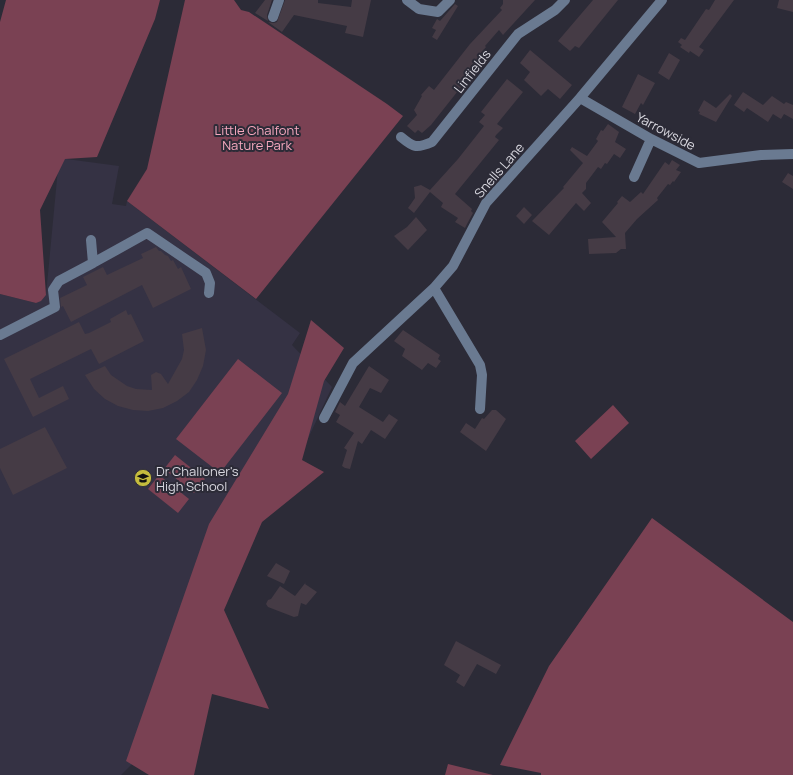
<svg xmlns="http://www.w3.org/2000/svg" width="793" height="775" viewBox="0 0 793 775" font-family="Manrope,sans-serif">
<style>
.built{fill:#353244}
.green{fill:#7a4153}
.building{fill:#453b45}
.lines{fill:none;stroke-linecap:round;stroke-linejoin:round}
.minor{stroke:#6a7a91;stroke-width:10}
.labels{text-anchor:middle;stroke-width:4;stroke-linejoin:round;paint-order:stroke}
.street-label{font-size:13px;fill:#d8d7df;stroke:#2c2b37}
.park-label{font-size:13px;fill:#f7a8bf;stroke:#2c2b37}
.poi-label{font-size:13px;fill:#d8d7df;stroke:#2c2b37;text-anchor:start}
</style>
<rect width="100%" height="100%" fill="#2c2b37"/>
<!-- built -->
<path class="built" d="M59,158l60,8 -7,38 14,2 1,-5 173,132 -8,12 40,42 -33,71 -29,48 -121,241 -28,28h-121v-481l36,9 10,-8z"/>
<!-- green -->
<path class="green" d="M6,0h154l-5,19 -58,138 -32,2 -25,51 6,85 -5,6 -5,2 -36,-9v-272z
M185,0h49l7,10 8,2 138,92 16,12 -147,183 -129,-98 20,-32z
M311,320l33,28 -20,33 -22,79 22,12 -62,50 -38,88 45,99 -57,-15 -18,81h-45l-23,-14 83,-237 79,-130z
M238,359l44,34 -62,80 -44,-34z
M613,405l16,18 -38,36 -16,-18z
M175,455l30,24 -11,14 -30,-24z
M159,475l30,24 -11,14 -30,-24z
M652,518l141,104v153h-252v-2l-41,-8 49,-99z
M448,764l45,11h-48z"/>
<!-- building -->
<path class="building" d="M265,0h7l-5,15 1,6 -13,-8z
M285,0h33v3l33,4 1,-7h19l-8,37 -18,-4 2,-7 -53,-11 -12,17 -14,-10 6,1 3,-1z
M503,0h32l-32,35 -4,-5 -14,16 1,1 -7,8 5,3 -53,67 -9,8 -4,-3 -3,3 -8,-7 10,-11 -3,-5 8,-14 -1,-1 8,-9 5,4 36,-46 32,-34 -2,-2 3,-4z
M593,0h25l-39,48 -4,-2 -5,5 -12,-10z
M715,0h19l-35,47 5,3 -5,7 -9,-6 -1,2 -9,-6 2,-2 -4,-3 3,-4 4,2 21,-31 3,1z
M779,0h14v12l-16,-4z
M455,4l3,2 -21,34 -5,-3 4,-7 -4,-2 5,-9 3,2z
M530,50l42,35 -12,14 -12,-10 -7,7 -17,-16 6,-8 -10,-9z
M669,53l11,7 -11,20 -11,-7z
M638,74l17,9 -12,22 -2,-2 -6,11 -13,-7z
M507,79l16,13 -26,32 6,4 -7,7 -1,2 4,3 -44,54 17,15 -1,2 2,2 -6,11 -2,4 -10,-6 3,-4 -17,-11 2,-4 -13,-11 -16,21 -6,-5 7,-10 -1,-11 7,-2 9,5 28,-31 26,-33 -5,-4 6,-7 -4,-3z
M743,92l20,13 9,-9 12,8 2,-2 7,3v14l-9,-5 -3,5 -8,-5 -5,8 -21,-14 -3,4 -10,-7z
M730,94l2,2 -16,26 -17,-8 1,-2 -2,-1 6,-11 12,8z
M608,124l11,8 -4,10 11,7 -6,9 -6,-4 -7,10 -2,-1 -4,6 -3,-2 -12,16v6l-4,4 9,10 -7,8 -8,-8 -27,32 -17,-14 32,-33 -1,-1 20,-24 -13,-13 2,-3 15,9 11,-15 -2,-2 5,-9 2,1z
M672,160l8,5 -4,5 5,2 -7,10 -1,-1 -3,4 -2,-1 -11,14 1,2 -21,19 -12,14 1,16h-5l-5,4 -27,1 -1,-15 28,-2 -14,-15 16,-19 -1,-1 5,-6 8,6 11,-10 2,2 22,-32 4,3z
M788,173l5,3v13l-11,-7z
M524,207l8,8 -8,9 -8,-8z
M416,217l11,13 -19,20 -14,-14 13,-9z
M156,247l3,4h2l4,4 3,1 3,5 2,-1 5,9 3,-2 10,22 -38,19 -11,-23 -71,37 -8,-16 -2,1 -1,-9 27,-13 -4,-8 20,-10 4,8 36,-17 -2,-4z
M126,310l2,5 3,-1 13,27 -45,23 -8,-15 -61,30 9,19 24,-12 6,13 -36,18 -29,-58 75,-37 6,12 4,-1 22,-11 -1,-3z
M202,328l4,22 -3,16 -6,14 -8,12 -12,9 -14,7 -15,3 -15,-1 -15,-4 -13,-7 -11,-10 -9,-14 20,-9 6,9 16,11 9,3 16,1 -1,-15 5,-3 5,2 7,10 14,-25 2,-9 -2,-16z
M403,330l37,25 -2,4 3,2 -5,7 -8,-5 -6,7 -20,-14 3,-7 -11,-8z
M369,366l20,14 -8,13 -11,-5 -11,19 24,15 6,-8 9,6 -13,19 -14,-9 -9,14 -4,-3 -8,28 -5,-1 -3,-2 5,-16 -3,-2 10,-15 -18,-11 4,-7 -5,-3 5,-10 5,4z
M492,410h4l10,9 -20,32 -26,-19 6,-9 9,6 7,-11 2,1z
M45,427l22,41 -54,27 -13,-27v-19z
M276,563l14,8 -6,13 -17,-8z
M306,582l-1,2 12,8 -11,13 -5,-2 -3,13 -4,1 -26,-10 -2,-3 2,-4 3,-1 9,-13 15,10z
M456,641l45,24 -5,9 -19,-10 -13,23 -8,-5 4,-7 -16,-10z"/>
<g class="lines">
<!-- minor -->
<path class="minor" d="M407,0l12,9 19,3 12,-12
M273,17l6,-17
M580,98l71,41 48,24 62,-8 32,-1
M401,137c12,10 15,12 31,5l86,-108 37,-24 10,-10
M634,177l17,-38
M93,263l54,-30 59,40 4,10 -1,10
M434,288l46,77 2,10 -2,34
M0,335l55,-28 -2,-17 6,-9 34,-18 -2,-23
M324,418l29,-55 81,-75 19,-22 33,-63 94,-105 82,-98"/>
</g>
<!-- icons -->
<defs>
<symbol id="school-disc" viewBox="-11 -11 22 22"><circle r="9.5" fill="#c5bc3d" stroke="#2c2b37"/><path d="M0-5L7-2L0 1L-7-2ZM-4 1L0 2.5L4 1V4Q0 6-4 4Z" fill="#111"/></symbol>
</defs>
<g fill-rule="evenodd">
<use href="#school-disc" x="133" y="468" width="20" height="20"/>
</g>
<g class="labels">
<!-- street labels -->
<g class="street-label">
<text transform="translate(472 71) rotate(-52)" y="5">Linfields</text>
<text transform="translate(666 131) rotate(28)" y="5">Yarrowside</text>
<text transform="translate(499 170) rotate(-49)" y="5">Snells Lane</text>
</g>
<!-- park labels -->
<g class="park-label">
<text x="257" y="135">Little Chalfont<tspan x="257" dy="15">Nature Park</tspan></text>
</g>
<!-- poi labels -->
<g class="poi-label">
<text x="156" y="476">Dr Challoner's<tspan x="156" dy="15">High School</tspan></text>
</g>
</g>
</svg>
